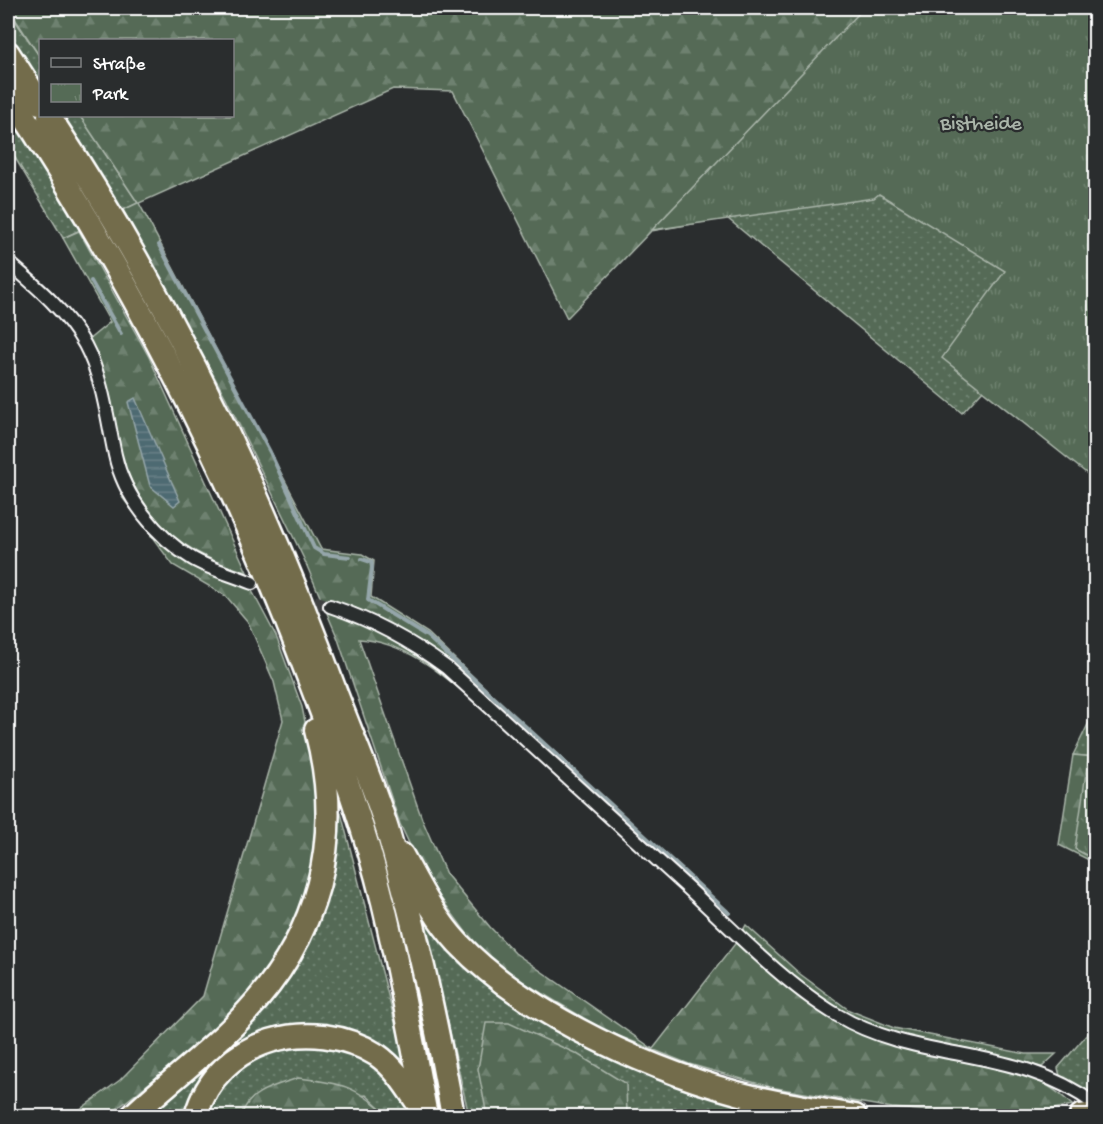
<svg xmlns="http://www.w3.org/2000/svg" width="1103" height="1124" viewBox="0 0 1103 1124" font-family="'Gochi Hand',sans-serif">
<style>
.grass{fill:url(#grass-dots);stroke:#aab5aa;stroke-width:1.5}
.forest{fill:url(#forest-firs);stroke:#aab5aa;stroke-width:1.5}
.park{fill:url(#park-tufts);stroke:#aab5aa;stroke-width:1.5}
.water{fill:url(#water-rules);stroke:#95a6aa;stroke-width:1.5}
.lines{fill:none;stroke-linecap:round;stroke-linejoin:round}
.stream{stroke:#95a6aa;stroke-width:4}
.minor-tunnel{stroke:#3f4243;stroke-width:12;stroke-dasharray:12 6;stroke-linecap:butt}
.minor-casing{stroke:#fff;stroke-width:16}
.motorway-casing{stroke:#fff;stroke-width:27}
.minor{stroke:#2a2d2e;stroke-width:12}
.motorway{stroke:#736c4b;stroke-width:22}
.labels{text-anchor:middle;stroke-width:4.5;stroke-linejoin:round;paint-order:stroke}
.park-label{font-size:21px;fill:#aab5aa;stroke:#2a2d2e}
</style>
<defs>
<pattern id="grass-dots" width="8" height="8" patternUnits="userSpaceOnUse" patternTransform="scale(1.5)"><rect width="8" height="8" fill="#556b56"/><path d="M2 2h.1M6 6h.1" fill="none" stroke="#6e816f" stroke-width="1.8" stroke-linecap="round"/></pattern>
<pattern id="forest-firs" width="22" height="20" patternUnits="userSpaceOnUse" patternTransform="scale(1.5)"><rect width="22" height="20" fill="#556b56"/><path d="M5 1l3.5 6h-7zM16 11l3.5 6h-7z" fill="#6e816f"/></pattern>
<pattern id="park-tufts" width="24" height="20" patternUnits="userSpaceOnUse" patternTransform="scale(1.5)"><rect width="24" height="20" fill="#556b56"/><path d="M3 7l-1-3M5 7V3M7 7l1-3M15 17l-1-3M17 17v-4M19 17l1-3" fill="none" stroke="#6e816f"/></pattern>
<pattern id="water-rules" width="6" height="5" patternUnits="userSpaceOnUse" patternTransform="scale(1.5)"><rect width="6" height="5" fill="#4e6a72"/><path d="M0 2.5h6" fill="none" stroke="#698087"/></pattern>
</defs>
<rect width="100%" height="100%" fill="#2a2d2e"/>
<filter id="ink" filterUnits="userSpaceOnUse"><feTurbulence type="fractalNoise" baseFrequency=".0167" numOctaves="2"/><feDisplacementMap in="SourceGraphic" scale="12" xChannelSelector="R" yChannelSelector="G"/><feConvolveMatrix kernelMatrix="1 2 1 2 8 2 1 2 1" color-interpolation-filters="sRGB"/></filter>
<g filter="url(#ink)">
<!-- grass -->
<path class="grass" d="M8,10l32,47v59h40l58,87 -75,35 -55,-92z
M928,140l166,14 -98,222 -34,37 -235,-195z
M1095,710v47l-22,-2z
M333,793l8,20 71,275 -21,-26 -122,-27 -79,81h-51l21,-19z
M421,903l69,77 275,125 -51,11h-245z
M1095,1025v71l-35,-20 -2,-8z
M312,1042c54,13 72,25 99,74h-22l-23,-21 -124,18 -1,3h-36c9,-22 27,-51 51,-61 16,-7 38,-9 56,-13z"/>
<!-- forest -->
<path class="forest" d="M8,8h1087l-1,147 -443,76 -84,87 -114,-227 -60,-2 -254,114 182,346 41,5 12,7 -3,36 57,36 54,52 -12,13c-32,-28 -67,-56 -111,-59l63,180 24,55 44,53 25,26 138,96 85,-109c34,27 85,77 124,94 66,29 156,16 210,71l-31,7 -42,4 -107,-8 -122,-21 -81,-23 -85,-34 -81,-48 -43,-31 -46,-62 -19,-33 -15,-32 -62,-185 -34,-80 -78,-161 -103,-188 15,-7 -58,-87h152v-76h-192v17z
M79,231l70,126 98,215c-123,-33 -128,-125 -160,-231l23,-19 -47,-84z
M122,497l60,61 69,31 25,47 26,71 13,64 3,65 -15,73 -22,45 -58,70 -115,92h-37l49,-36 83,-84 80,-276 -9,-38 -26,-60 -22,-26 -53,-31z
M1073,755l22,2v106l-36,-18z
M746,925l54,49 49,36 45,18 132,26h30l-14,13c-23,-4 -45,-12 -67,-17 -46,-10 -90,-13 -132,-38 -37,-21 -69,-51 -102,-78z
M486,1023h23l68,31 49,30 1,32h-140l-9,-47z
M298,1078c44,5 58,8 91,38h-148c8,-26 34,-30 57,-38z"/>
<!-- park -->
<path class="park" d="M864,8h231v472l-153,-122 63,-87 -126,-77 -5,4 -222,32z
M1095,737v123l-20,-11 14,-97z"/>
<!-- water -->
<path class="water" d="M135,398l45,103 -6,5 -24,-20 -22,-84z"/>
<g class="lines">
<!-- stream -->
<path class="stream" d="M159,245l111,207 44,96 10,6 26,3
M91,281l30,53
M362,559l9,3 1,5 -4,33 59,36 302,277"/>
<!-- minor-tunnel -->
<path class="minor-tunnel" d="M297,596l33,10"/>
<defs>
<path id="minor" d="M8,262c28,24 59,50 77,83 18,34 22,73 30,110 9,42 42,83 78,104 17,10 40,16 59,24
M330,606c42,14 81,35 117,62 80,73 161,147 241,220 45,42 97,96 149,127 82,49 179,29 259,90"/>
<path id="motorway" d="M8,53l32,50
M8,92c123,186 225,383 303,592 27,71 54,144 72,218 17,71 30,143 43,214
M49,116c119,180 214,377 288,580 17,44 36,88 50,133 28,94 49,191 66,287
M402,855c17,31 32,62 56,88 69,73 201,132 299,155 32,7 65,12 98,18
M132,1116c35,-33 75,-62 108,-97 79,-81 105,-180 76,-289
M196,1116c21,-78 117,-102 181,-61 19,13 31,34 44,53
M748,1116l46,-2
M1081,1116l15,-2"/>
</defs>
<!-- minor casing -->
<use href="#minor" class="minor-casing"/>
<!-- motorway casing -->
<use href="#motorway" class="motorway-casing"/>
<!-- minor -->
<use href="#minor" class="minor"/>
<!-- motorway -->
<use href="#motorway" class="motorway"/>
</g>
</g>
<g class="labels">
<!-- park labels -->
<g class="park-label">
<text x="981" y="129">Bistheide</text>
</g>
</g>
<!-- margin -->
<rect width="1103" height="1124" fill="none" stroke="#2a2d2e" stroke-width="30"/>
<rect x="15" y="15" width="1073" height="1094" fill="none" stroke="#fff" stroke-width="2" filter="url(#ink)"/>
<!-- legend -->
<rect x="39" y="39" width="195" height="78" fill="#2a2d2e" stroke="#7f8182" stroke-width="1.5"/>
<rect x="51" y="58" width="30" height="9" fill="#2a2d2e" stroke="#7f8182" stroke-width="1.5"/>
<text x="93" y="69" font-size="18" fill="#ffffff">Straße</text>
<rect x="51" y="84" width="30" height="18" fill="url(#park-tufts)" stroke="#7f8182" stroke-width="1.5"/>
<text x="93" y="99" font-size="18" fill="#ffffff">Park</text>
</svg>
